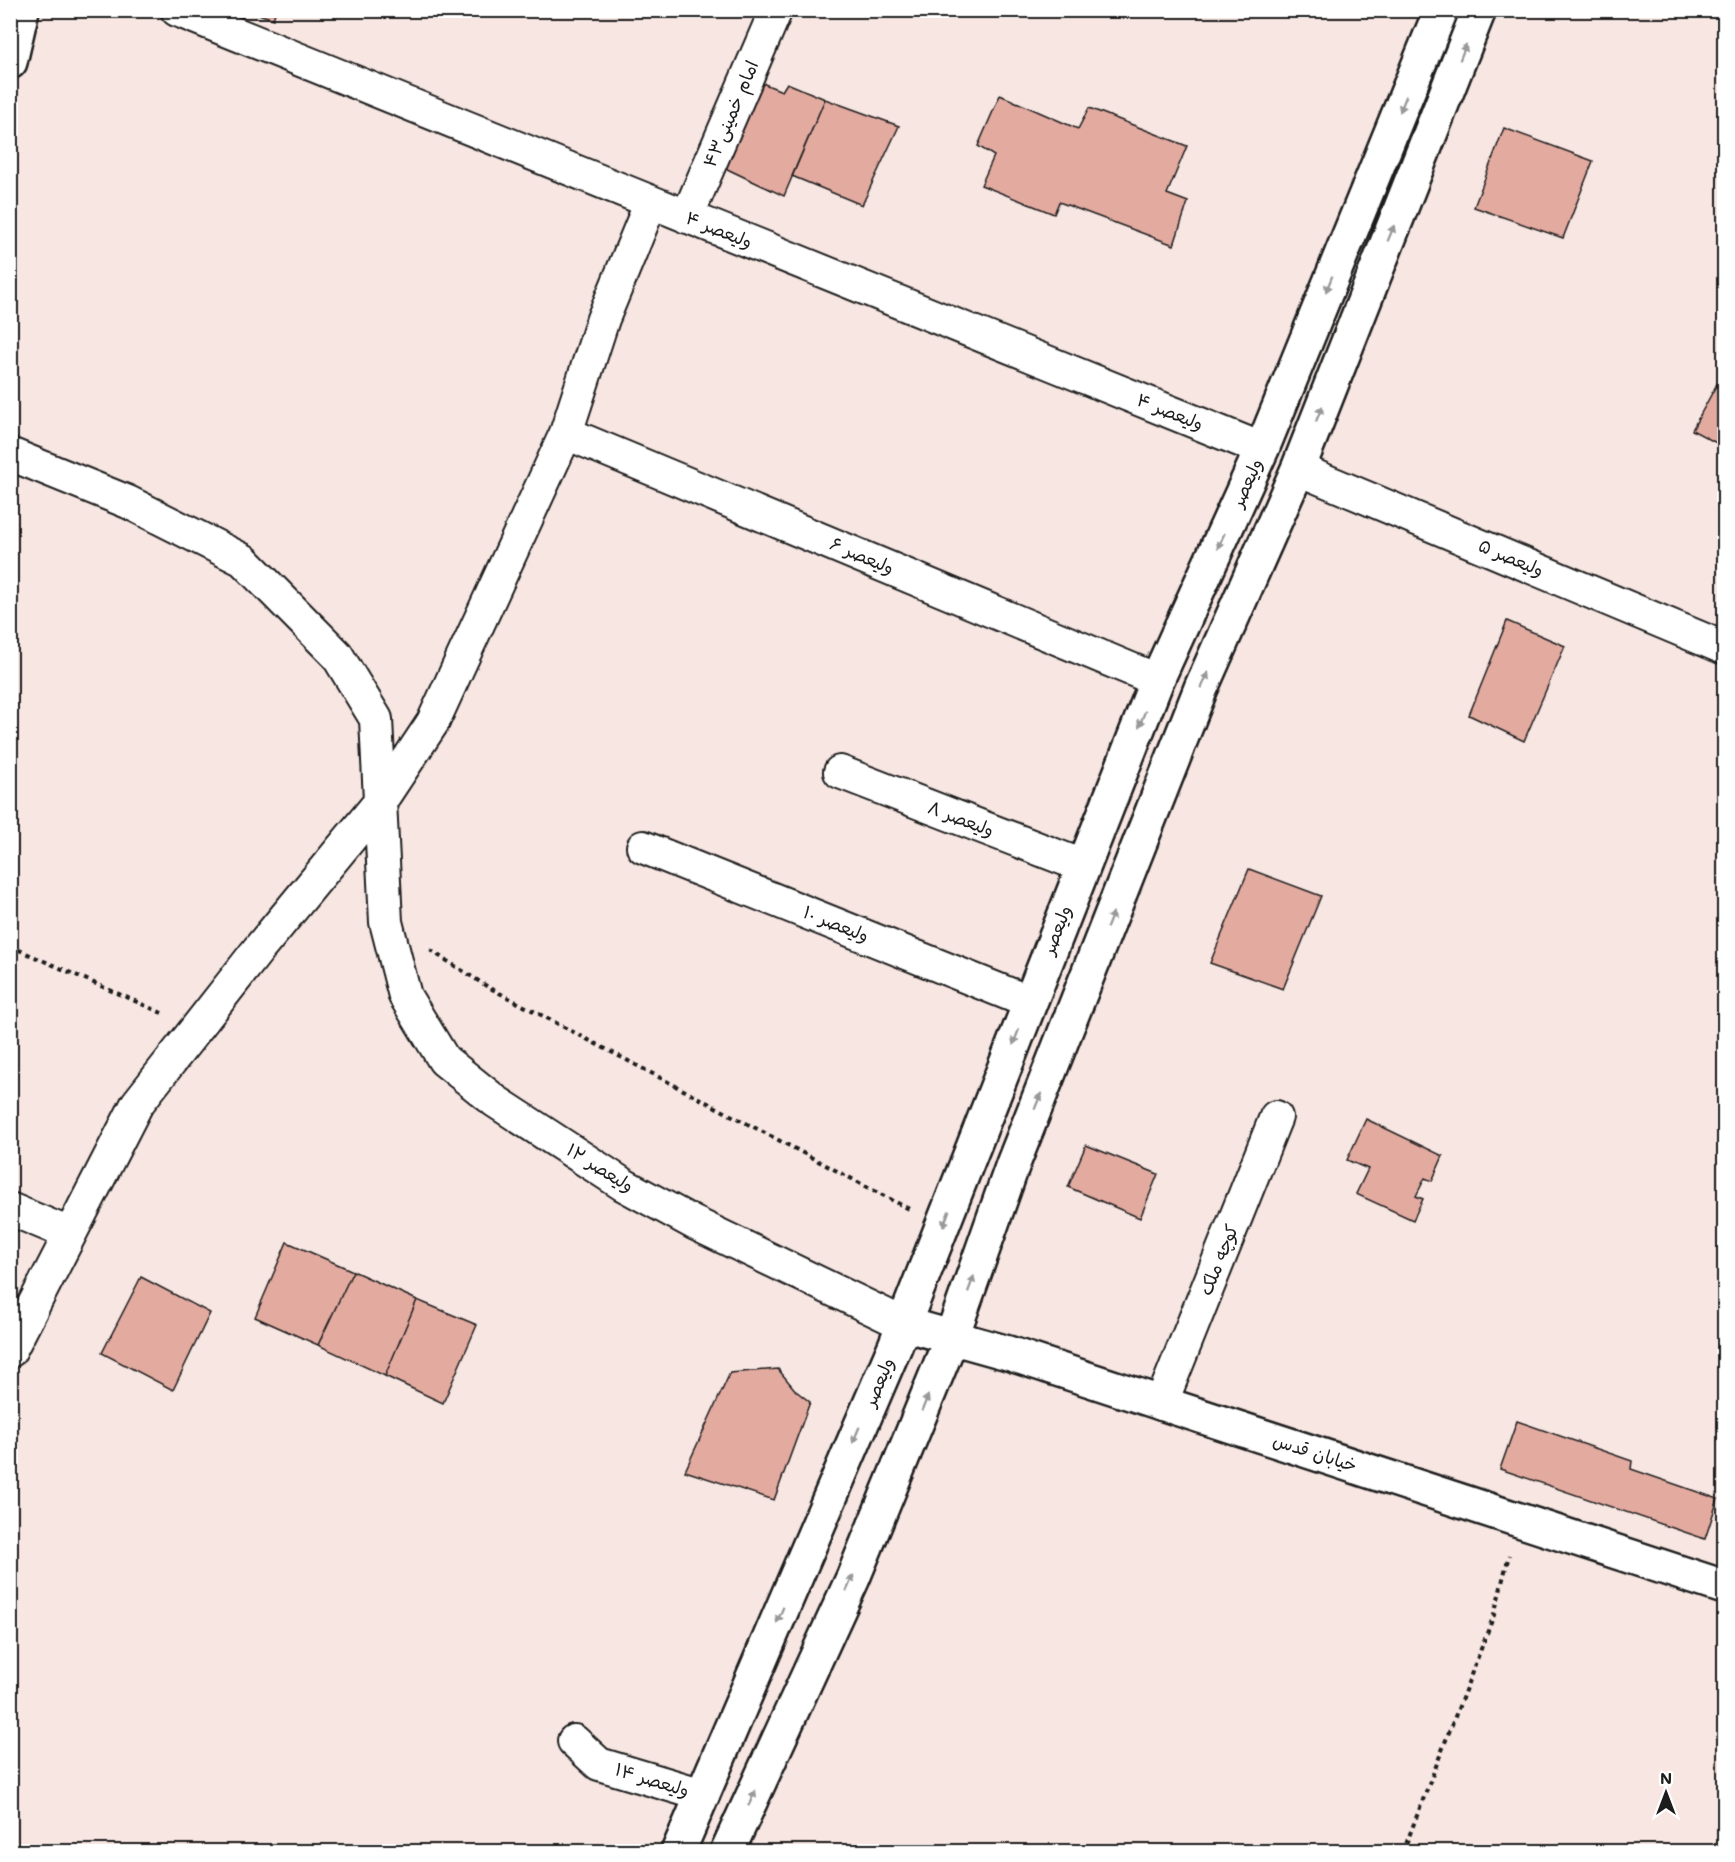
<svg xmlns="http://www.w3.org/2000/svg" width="1735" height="1862" viewBox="0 0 1735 1862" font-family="Mali,'Playpen Sans Arabic',sans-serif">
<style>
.building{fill:#e3aaa0;stroke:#1c1c1c;stroke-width:1.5}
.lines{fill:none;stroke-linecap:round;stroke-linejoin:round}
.street-casing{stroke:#1c1c1c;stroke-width:36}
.secondary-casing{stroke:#1c1c1c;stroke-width:38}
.path{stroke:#1c1c1c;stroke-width:4;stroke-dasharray:4.5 4.5;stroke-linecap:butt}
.street{stroke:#fff;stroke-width:32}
.secondary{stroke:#fff;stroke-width:33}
.oneway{fill:#999}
.labels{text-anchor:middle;stroke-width:4.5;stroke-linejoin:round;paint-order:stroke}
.street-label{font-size:18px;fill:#1c1c1c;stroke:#fff}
</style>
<rect width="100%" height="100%" fill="#f7e6e2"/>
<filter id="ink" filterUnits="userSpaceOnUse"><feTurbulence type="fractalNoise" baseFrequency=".0167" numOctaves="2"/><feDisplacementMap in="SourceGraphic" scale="12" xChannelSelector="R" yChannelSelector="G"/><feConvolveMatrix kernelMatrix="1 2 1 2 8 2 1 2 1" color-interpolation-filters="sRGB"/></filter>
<g filter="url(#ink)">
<!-- building -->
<path class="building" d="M247,10h29l-3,9z
M757,81l25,10 5,-8 38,16 -41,97 -61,-29z
M1000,95l78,34 11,-21 98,38 -20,48 21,8 -14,43 -115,-43 -5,12 -73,-29 13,-29 -16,-10z
M825,99l74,27 -37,79 -70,-29z
M1504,128l89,33 -30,77 -89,-31z
M1724,371v76l-32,-17z
M1507,621l58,25 -41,95 -55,-26z
M1249,869l72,27 -38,93 -73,-26z
M1366,1119l77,37 -11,25 -7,-3 -9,18 7,3 -10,21 -57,-26 12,-25 -21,-9z
M1086,1145l72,29 -18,44 -72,-31z
M287,1242l66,29 -35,74 -63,-28z
M353,1271l64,29 -32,76 -67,-31z
M141,1277l69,36 -37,77 -71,-37z
M417,1300l60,25 -34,78 -58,-27z
M778,1369l18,22 14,11 -36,98 -89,-29 45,-98z
M1517,1421l115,40 -1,8 87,30 -13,40 -205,-70z"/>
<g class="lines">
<defs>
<path id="street" d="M177,10l1085,439
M687,217l89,-207
M566,433l591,247
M10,454l118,48 115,58 94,95 39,64 10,203 19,74 39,64 51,41 129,84 70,38 210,101
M1298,469l426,179
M840,772l243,94
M643,847l386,155
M10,1209l60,25
M10,1351l127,-247 121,-154 122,-148 53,-80 133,-289 37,-114 48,-117
M1161,1404l115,-287
M574,1741l25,23 104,31"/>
<path id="secondary" d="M10,62l12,-52
M904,1324l104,29 716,234
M678,1852l217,-506 262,-666 105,-231 179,-439
M727,1852l126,-274 98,-239 62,-175 188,-476 97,-219 181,-459"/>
</defs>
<!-- street casing -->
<use href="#street" class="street-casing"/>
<!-- secondary casing -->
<use href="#secondary" class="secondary-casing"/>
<!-- path -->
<path class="path" d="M10,946l152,67
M430,950l58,37 423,223
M1403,1852l91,-237 15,-60"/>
<!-- street -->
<use href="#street" class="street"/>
<!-- secondary -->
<use href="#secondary" class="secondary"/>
</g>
<!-- one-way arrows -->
<defs><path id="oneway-solid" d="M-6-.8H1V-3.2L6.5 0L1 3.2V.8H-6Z" transform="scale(1.5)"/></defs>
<g class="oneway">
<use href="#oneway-solid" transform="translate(1463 52) rotate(-68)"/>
<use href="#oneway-solid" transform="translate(1403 104) rotate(112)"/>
<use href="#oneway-solid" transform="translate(1391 233) rotate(-68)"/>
<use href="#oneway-solid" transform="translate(1329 284) rotate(112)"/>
<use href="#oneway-solid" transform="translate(1319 414) rotate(-68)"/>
<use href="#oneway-solid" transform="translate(1221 541) rotate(114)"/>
<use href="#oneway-solid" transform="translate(1205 680) rotate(-66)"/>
<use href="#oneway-solid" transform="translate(1142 719) rotate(112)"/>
<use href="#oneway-solid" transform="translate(1110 920) rotate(-68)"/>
<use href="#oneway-solid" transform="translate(1016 1037) rotate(111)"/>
<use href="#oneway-solid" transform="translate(1038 1101) rotate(-68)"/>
<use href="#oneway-solid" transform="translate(946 1219) rotate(111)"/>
<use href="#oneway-solid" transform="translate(971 1284) rotate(-70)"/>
<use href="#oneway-solid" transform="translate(925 1403) rotate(-68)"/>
<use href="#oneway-solid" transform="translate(856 1435) rotate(113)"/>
<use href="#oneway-solid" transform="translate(850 1583) rotate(-66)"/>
<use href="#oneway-solid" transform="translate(780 1615) rotate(113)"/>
<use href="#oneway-solid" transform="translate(752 1798) rotate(-65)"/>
</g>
</g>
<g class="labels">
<!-- street labels -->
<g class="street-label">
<text transform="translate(731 114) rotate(-67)" y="6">امام خمینی۴۳</text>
<text transform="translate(719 230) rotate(22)" y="6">ولیعصر ۴</text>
<text transform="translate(1170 412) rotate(22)" y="6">ولیعصر ۴</text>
<text transform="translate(1247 483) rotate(-66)" y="6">ولیعصر</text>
<text transform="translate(862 556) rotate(23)" y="6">ولیعصر ۶</text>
<text transform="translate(1511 558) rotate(23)" y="6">ولیعصر ۵</text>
<text transform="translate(961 819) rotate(21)" y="6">ولیعصر ۸</text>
<text transform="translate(836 924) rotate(22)" y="6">ولیعصر ۱۰</text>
<text transform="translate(1057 930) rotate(-69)" y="6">ولیعصر</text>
<text transform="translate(600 1168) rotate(32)" y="6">ولیعصر ۱۲</text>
<text transform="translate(1219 1260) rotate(-68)" y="6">کوچه ملک</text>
<text transform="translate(879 1382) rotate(-67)" y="6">ولیعصر</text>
<text transform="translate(1315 1453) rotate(18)" y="6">خیابان قدس</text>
<text transform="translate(652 1780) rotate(17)" y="6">ولیعصر ۱۴</text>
</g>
</g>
<!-- margin -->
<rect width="1735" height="1862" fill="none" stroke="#fff" stroke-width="36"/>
<rect x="18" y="18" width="1699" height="1826" fill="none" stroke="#1c1c1c" stroke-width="2" filter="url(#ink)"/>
<!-- north arrow -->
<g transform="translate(1666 1793)" stroke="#ffffff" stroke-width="4.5" paint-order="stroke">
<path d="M0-4.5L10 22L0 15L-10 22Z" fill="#1c1c1c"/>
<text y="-9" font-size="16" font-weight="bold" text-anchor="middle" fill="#1c1c1c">N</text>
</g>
</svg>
